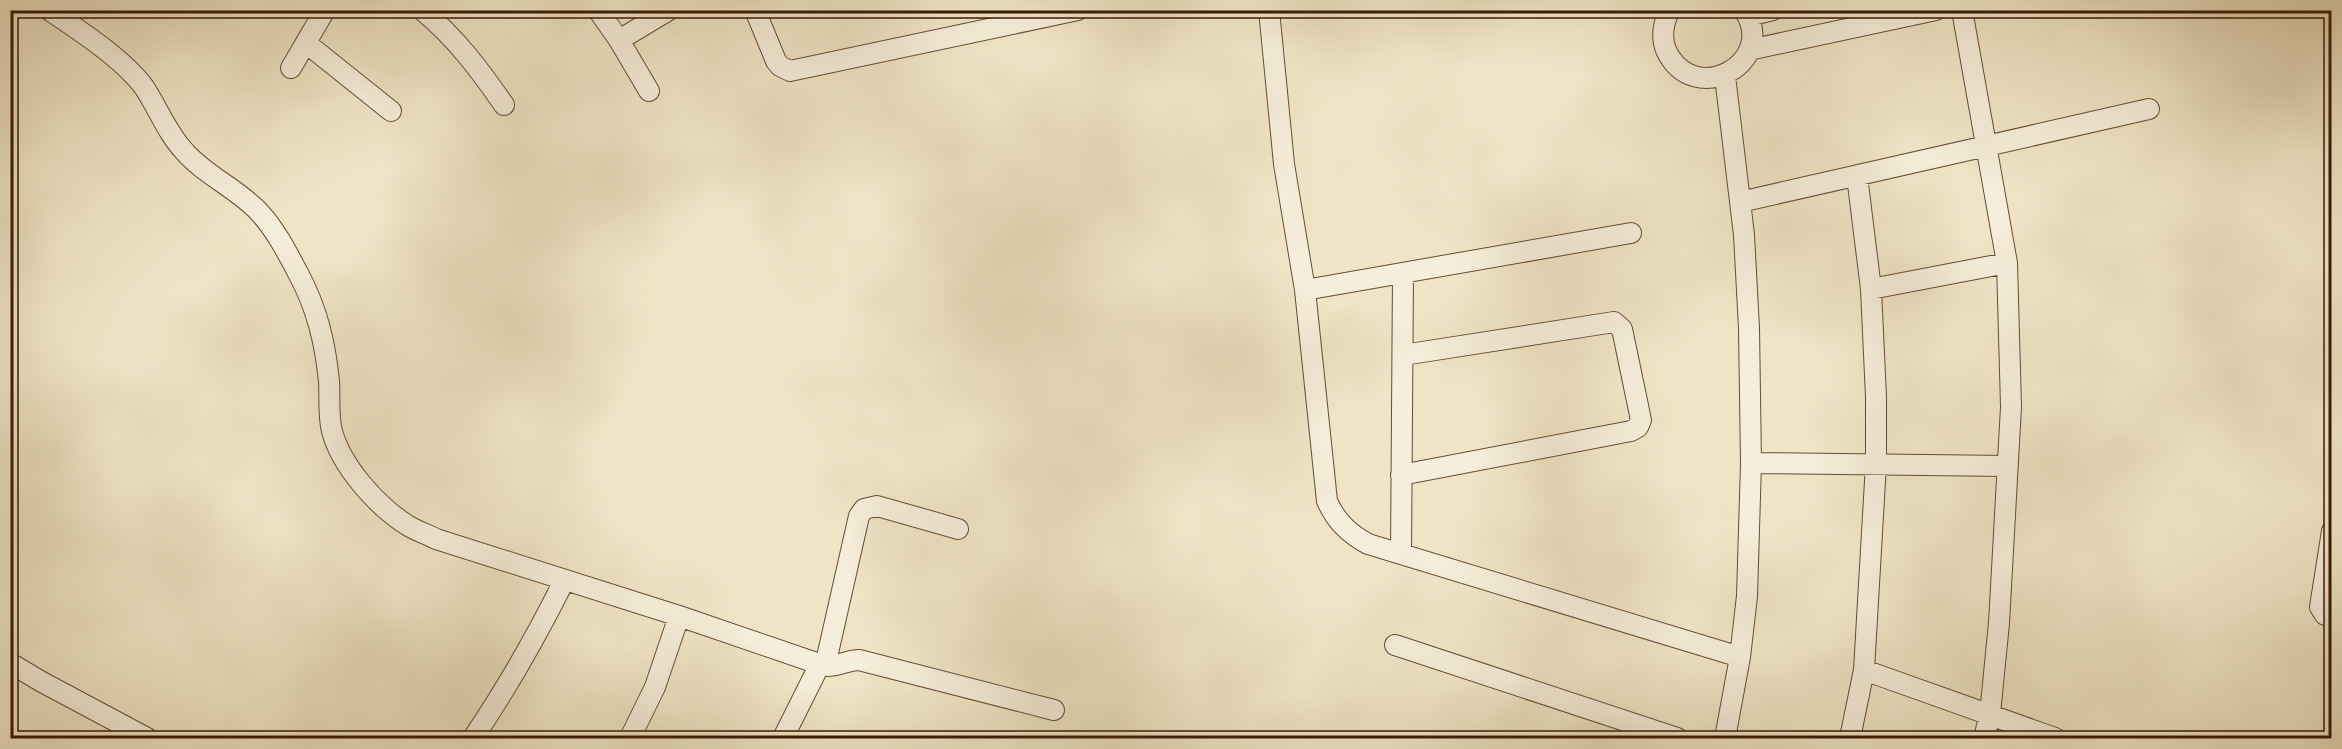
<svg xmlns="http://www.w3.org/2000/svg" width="2342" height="749" viewBox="0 0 2342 749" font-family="'Sorts Mill Goudy',serif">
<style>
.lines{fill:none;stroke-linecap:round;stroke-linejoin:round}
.minor-casing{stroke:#664c34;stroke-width:22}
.minor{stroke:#f5eeda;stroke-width:20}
</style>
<rect width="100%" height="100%" fill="#efe5c6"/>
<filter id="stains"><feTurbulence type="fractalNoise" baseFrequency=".00333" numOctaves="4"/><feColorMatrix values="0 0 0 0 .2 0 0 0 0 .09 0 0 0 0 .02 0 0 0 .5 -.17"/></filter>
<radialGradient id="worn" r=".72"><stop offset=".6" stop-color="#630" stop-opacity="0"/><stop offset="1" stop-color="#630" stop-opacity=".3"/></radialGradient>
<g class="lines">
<defs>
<path id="minor" d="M49,10c30,20 73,48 95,77 14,21 23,46 41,65 21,24 53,37 74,60 16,17 28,40 39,61 19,35 27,69 31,108 1,16 -1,35 3,50 9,35 45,75 75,94 9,6 20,9 29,14l243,77 146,50c13,1 22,-6 34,-6l195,50
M422,10c33,27 58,60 82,95
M598,10l21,30 30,51
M755,10l21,51 4,5 10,5 288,-61
M1269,10l15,154 21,126 22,211c9,20 21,32 41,43l372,113
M1670,10c-7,12 -9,28 -4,40 28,60 113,12 78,-40
M1962,10l45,253 4,144 -12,216 -9,91 -6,24
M1748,16l25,-6
M619,40l50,-30
M306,43l85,68
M1749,50l187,-40
M291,68l34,-58
M1725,76l19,159 5,93 2,135 -4,133 -7,61 -15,81
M1857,176l14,113
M1740,202l409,-93
M1305,290l326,-57
M1751,463l256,3
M1401,475l230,-44 7,-4 3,-7 -19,-91 -8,-7 -211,33
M2332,531l-12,76 5,8 7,2
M1401,554l2,-281
M1395,645l282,93
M10,663l32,19 105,56
M825,666l34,-150 5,-7 13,-3 81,23
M1864,670l191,68
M473,738c34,-50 64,-103 91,-157
M630,738l25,-51 24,-71
M783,738l37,-74
M1850,738l14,-68 12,-206v-67l-5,-108 136,-26"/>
</defs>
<!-- minor casing -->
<use href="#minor" class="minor-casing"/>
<!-- minor -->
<use href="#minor" class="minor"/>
</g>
<!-- margin -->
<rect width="2342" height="749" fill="none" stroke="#efe5c6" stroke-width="36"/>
<rect x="12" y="12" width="2318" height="725" fill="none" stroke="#391904" stroke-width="3"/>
<rect x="18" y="18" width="2306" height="713" fill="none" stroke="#391904" stroke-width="1.5"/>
<rect width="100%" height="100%" filter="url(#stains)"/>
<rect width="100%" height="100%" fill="url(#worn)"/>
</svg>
